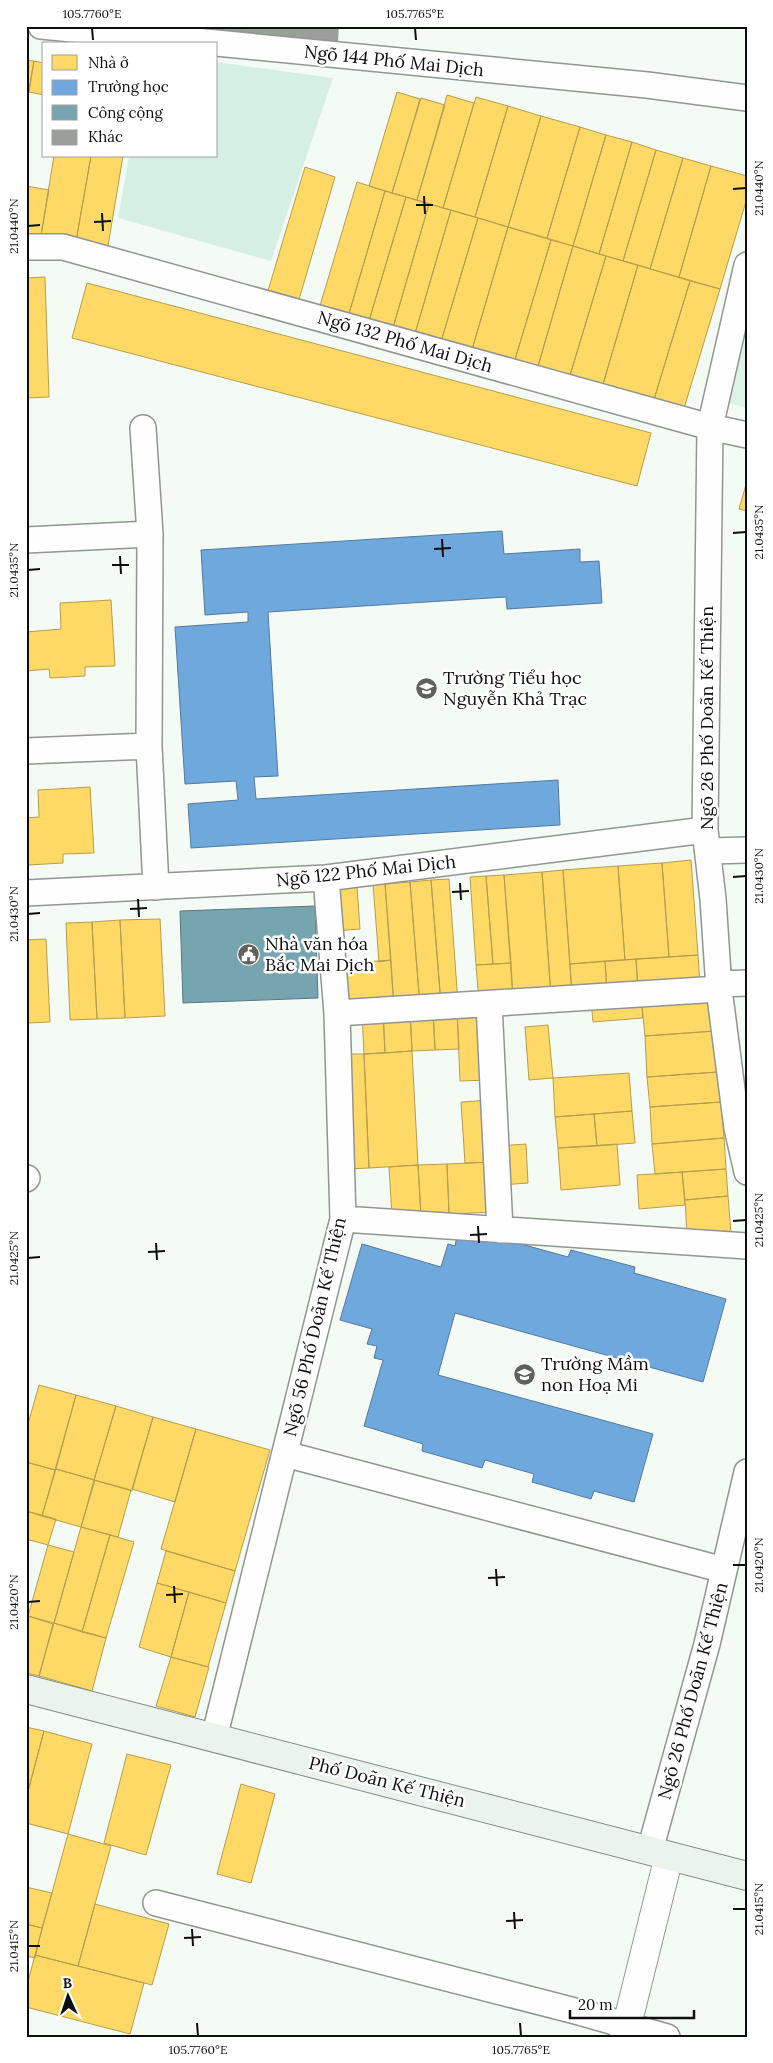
<svg xmlns="http://www.w3.org/2000/svg" width="773" height="2063" viewBox="0 0 773 2063" font-family="Lora,serif">
<style>
.green{fill:#d6efe5}
.pitch{fill:#ddf2e7}
.homes{fill:#ffd966;stroke:#b79c4c}
.schools{fill:#6fa8dc;stroke:#527a9e}
.public{fill:#76a5af;stroke:#57787f}
.building{fill:#9a9f99}
.lines{fill:none;stroke-linecap:round;stroke-linejoin:round}
.lane-casing{stroke:#929592;stroke-width:28}
.street-casing{stroke:#929592;stroke-width:30}
.secondary-casing{stroke:#888b88;stroke-width:30}
.lane{stroke:#fdfefd;stroke-width:25}
.street{stroke:#fdfefd;stroke-width:28}
.secondary{stroke:#ebf4ec;stroke-width:28}
.ticks{fill:none;stroke:#0e0e0e;stroke-width:2}
.labels{text-anchor:middle;stroke-width:5;stroke-linejoin:round;paint-order:stroke}
.street-label{font-size:18px;fill:#0e0e0e;stroke:#fff}
.poi-label{font-size:18px;fill:#0e0e0e;stroke:#fff;text-anchor:start}
.neatline{fill:none;stroke:#0e0e0e;stroke-width:2}
.ticks-label{font-size:12px;text-anchor:middle;fill:#0e0e0e}
</style>
<rect width="100%" height="100%" fill="#f4fbf4"/>
<!-- green -->
<path class="green" d="M216,62l117,16 -62,183 -153,-43 11,-62h87z"/>
<!-- pitch -->
<path class="pitch" d="M747,309v99l-28,-7z"/>
<!-- homes -->
<path class="homes" d="M26,60l8,1 -8,45z
M34,61l10,2v32l-15,-3z
M397,92l23,7 -28,94 -23,-7z
M447,95l27,8 -31,105 -26,-8z
M476,97l32,9 -33,111 -32,-9z
M421,98l24,7 -28,95 -25,-7z
M508,106l33,10 -33,111 -33,-10z
M541,116l39,11 -33,111 -39,-11z
M580,127l26,8 -33,111 -26,-8z
M606,135l26,7 -33,112 -26,-8z
M632,142l24,8 -33,111 -24,-7z
M656,150l27,8 -33,111 -27,-8z
M54,156h37l-16,91 -35,-6z
M91,156h32l-16,96 -32,-5z
M683,158l28,8 -32,111 -29,-8z
M711,166l36,10v22l-27,91 -41,-12z
M305,167l30,10 -37,126 -31,-9z
M357,182l28,9 -37,126 -29,-8z
M26,186l23,4 -9,51 -14,-2z
M385,191l21,6 -38,127 -20,-7z
M406,197l23,7 -37,127 -24,-7z
M429,204l22,6 -37,127 -22,-6z
M451,210l27,8 -38,127 -26,-8z
M478,218l30,9 -37,126 -31,-8z
M508,227l43,13 -38,126 -42,-13z
M551,240l22,6 -37,127 -23,-7z
M573,246l33,10 -38,126 -32,-9z
M606,256l32,9 -37,126 -33,-9z
M638,265l52,16 -38,125 -51,-15z
M45,277l4,120 -23,1v-120z
M690,281l30,8 -38,126 -30,-9z
M87,283l564,150 -14,53 -565,-148z
M747,481v30l-8,-2z
M111,600l4,66 -30,1v9l-35,2 -1,-9 -23,2v-39l35,-3 -1,-26z
M90,787l4,66 -31,1v9l-35,2 -2,-47 13,-1 -1,-27z
M691,860l7,95 -29,2 -7,-94z
M662,863l7,94 -44,3 -7,-94z
M618,866l7,94 -55,4 -7,-94z
M563,870l9,124 -21,2 -9,-124z
M542,872l9,124 -38,3 -9,-124z
M504,875l7,88 -18,1 -7,-88z
M486,876l7,88 -17,1 -6,-88z
M449,879l9,124 -17,1 -10,-124z
M431,880l10,124 -21,2 -10,-124z
M410,882l10,124 -26,2 -9,-124z
M373,884h12l6,76 -12,2z
M357,886l3,43 -25,2 -4,-43z
M160,919l5,97 -40,2 -5,-98z
M120,920l5,98 -28,1 -5,-97z
M92,922l5,97 -27,1 -4,-97z
M46,939l4,83 -22,1 -2,-83z
M698,955l2,30 -62,4 -2,-30z
M636,959l2,30 -31,3 -2,-31z
M391,960l3,48 -54,4 -3,-48z
M605,961l2,31 -35,2 -2,-30z
M511,963l2,36 -34,2 -3,-36z
M713,991l2,40 -70,5 -4,-40z
M641,996l2,22 -50,4 -2,-22z
M485,1006l4,74 -29,1 -3,-73z
M457,1008l2,41 -24,1 -2,-41z
M433,1009l2,41 -23,1 -2,-41z
M410,1010l2,41 -27,2 -2,-42z
M383,1011l2,42 -21,1 -2,-42z
M548,1025l5,53 -24,2 -4,-53z
M715,1031l3,41 -71,5 -2,-41z
M412,1051l6,114 -49,3 -5,-114z
M341,1054h23l5,114 -23,1z
M718,1072l3,30 -71,5 -3,-30z
M629,1073l3,38 -77,6 -2,-39z
M490,1100l3,62 -28,1 -4,-61z
M721,1102l3,36 -72,6 -2,-37z
M632,1111l3,32 -38,3 -3,-32z
M594,1114l3,32 -39,2 -3,-31z
M724,1138l2,31 -71,5 -3,-30z
M526,1144l2,39 -27,2 -2,-39z
M617,1144l3,41 -59,5 -3,-42z
M493,1162l2,50 -46,2 -2,-50z
M447,1164l2,50 -28,1 -3,-50z
M418,1165l3,50 -29,2 -3,-50z
M726,1169l2,27 -43,4 -3,-28z
M682,1172l3,33 -46,4 -2,-34z
M728,1196l3,37 -44,3 -2,-36z
M39,1385l37,10 -21,75 -29,-8v-31z
M76,1395l40,11 -22,74 -38,-11z
M116,1406l37,11 -21,74 -38,-11z
M153,1417l43,12 -21,73 -43,-13z
M196,1429l74,21 -35,121 -74,-22z
M26,1462l29,8 -13,46 -16,-5z
M56,1469l39,11 -14,47 -39,-11z
M94,1480l37,10 -13,47 -37,-10z
M26,1511l30,8 -8,26 -22,-6z
M81,1527l29,8 -28,97 -28,-9z
M110,1535l24,7 -28,96 -24,-6z
M48,1545l26,7 -20,71 -26,-7z
M166,1551l69,20 -9,32 -69,-20z
M157,1583l32,9 -18,65 -32,-10z
M189,1592l37,11 -18,64 -37,-10z
M28,1616l25,8 -14,52 -13,-3z
M54,1623l52,15 -14,53 -53,-15z
M171,1657l38,10 -14,50 -39,-11z
M26,1727l18,4 -18,68z
M44,1731l48,13 -24,90 -42,-11v-24z
M127,1754l44,11 -25,90 -42,-12z
M241,1784l34,10 -24,89 -34,-9z
M68,1834l43,12 -33,120 -43,-11z
M26,1887l26,6 -10,35 -16,-4z
M95,1904l74,20 -17,61 -74,-19z
M26,1924l16,4 -7,30 -9,-2z
M35,1955l109,28 -14,51 -104,-27v-18z"/>
<!-- schools -->
<path class="schools" d="M502,531l2,23 76,-5v13l19,-1 3,42 -95,6 -1,-12 -238,15 10,164 -24,1 2,22 302,-19 2,45 -369,23 -3,-44 50,-4 -2,-19 -51,3 -10,-157 73,-5v-10l-43,3 -4,-65z
M478,1232l90,25 3,-7 64,17 -1,6 92,26 -23,83 -248,-69 -17,62 215,59 -19,68 -40,-11 -3,8 -59,-17 2,-8 -49,-14 -3,8 -60,-17 1,-7 -59,-18 19,-66 -9,-2 3,-12 -10,-2 5,-15 -32,-9 22,-76 79,23 7,-23 7,2 2,-10 18,6z"/>
<!-- public -->
<path class="public" d="M315,906l3,92 -135,5 -3,-92z"/>
<!-- building -->
<path class="building" d="M177,26h162l-1,16z"/>
<g class="lines">
<defs>
<path id="lane" d="M41,26l606,59 100,13
M26,247h37l647,180 37,8
M747,265l-37,162 -5,403 8,69 6,90 18,139 10,44
M143,428l7,106 -1,212 7,141
M26,540l124,-6
M26,751l123,-5
M709,851l38,-1
M26,893l300,-15 379,-48
M719,984l28,-1
M489,1004l11,226
M337,1013l382,-24
M26,1179l1,-1
M343,1219l404,27
M285,1454l439,116
M214,1738l129,-519 -6,-206 -11,-135
M650,1850l57,-206 40,-172
M156,1903l423,109 88,25"/>
<path id="street" d="M624,2037l45,-181"/>
<path id="secondary" d="M26,1689l721,187"/>
</defs>
<!-- lane casing -->
<use href="#lane" class="lane-casing"/>
<!-- street casing -->
<use href="#street" class="street-casing"/>
<!-- secondary casing -->
<use href="#secondary" class="secondary-casing"/>
<!-- lane -->
<use href="#lane" class="lane"/>
<!-- street -->
<use href="#street" class="street"/>
<!-- secondary -->
<use href="#secondary" class="secondary"/>
</g>
<!-- ticks -->
<path class="ticks" d="M92,28l1,12M415,28l1,12M733,189l13,-1M424,196l1,18M416,205h17M102,213l1,18M94,222l17,-1M28,226l12,-1M733,533l13,-1M442,539l1,18M434,549l17,-1M120,556l1,18M112,565h17M28,570l12,-1M733,877l13,-1M460,883l1,17M452,892l17,-1M138,899l1,18M130,909l17,-1M28,914l12,-1M733,1221l13,-1M478,1226l1,17M470,1235l17,-1M156,1243l1,17M148,1252l17,-1M28,1258l12,-1M733,1565h13M496,1569l1,17M488,1578l17,-1M174,1586l1,17M166,1595l17,-1M28,1602l12,-1M733,1909h13M514,1912l1,17M506,1921l17,-1M192,1929l1,17M184,1938l17,-1M28,1946h12M197,2023l1,13M520,2023l1,13"/>
<!-- icons -->
<defs>
<symbol id="school-disc" viewBox="-11 -11 22 22"><circle r="9.5" fill="#5e615e" stroke="#fff"/><path d="M0-5L7-2L0 1L-7-2ZM-4 1L0 2.5L4 1V4Q0 6-4 4Z" fill="#fff"/></symbol>
<symbol id="civic-disc" viewBox="-11 -11 22 22"><circle r="9.5" fill="#5e615e" stroke="#fff"/><path d="M-.6-6.5H3V-4.5H.6V-3L4-1V1h2V6H-6V1h2V-1L-.6-3ZM-1.2 2.5V6h2.4V2.5Z" fill="#fff"/></symbol>
</defs>
<g fill-rule="evenodd">
<use href="#school-disc" x="414" y="676" width="25" height="25"/>
<use href="#civic-disc" x="236" y="942" width="25" height="25"/>
<use href="#school-disc" x="512" y="1362" width="25" height="25"/>
</g>
<g class="labels">
<!-- street labels -->
<g class="street-label">
<text transform="translate(394 61) rotate(6)" y="6">Ngõ 144 Phố Mai Dịch</text>
<text transform="translate(405 342) rotate(16)" y="6">Ngõ 132 Phố Mai Dịch</text>
<text transform="translate(707 718) rotate(-90)" y="6">Ngõ 26 Phố Doãn Kế Thiện</text>
<text transform="translate(366 871) rotate(-6)" y="6">Ngõ 122 Phố Mai Dịch</text>
<text transform="translate(315 1327) rotate(-77)" y="6">Ngõ 56 Phố Doãn Kế Thiện</text>
<text transform="translate(693 1691) rotate(-75)" y="6">Ngõ 26 Phố Doãn Kế Thiện</text>
<text transform="translate(387 1782) rotate(14)" y="6">Phố Doãn Kế Thiện</text>
</g>
<!-- poi labels -->
<g class="poi-label">
<text x="443" y="684">Trường Tiểu học<tspan x="443" dy="21">Nguyễn Khả Trạc</tspan></text>
<text x="265" y="950">Nhà văn hóa<tspan x="265" dy="21">Bắc Mai Dịch</tspan></text>
<text x="541" y="1370">Trường Mầm<tspan x="541" dy="21">non Hoạ Mi</tspan></text>
</g>
</g>
<!-- border -->
<rect width="773" height="2063" fill="none" stroke="#ffffff" stroke-width="55"/>
<!-- legend -->
<rect x="42" y="42" width="175" height="115" fill="#ffffff" stroke="#9f9f9f"/>
<rect x="52" y="55" width="25" height="15" fill="#ffd966" stroke="#9f9f9f"/>
<text x="88" y="68" font-size="15" fill="#0e0e0e">Nhà ở</text>
<rect x="52" y="80" width="25" height="15" fill="#6fa8dc" stroke="#9f9f9f"/>
<text x="88" y="92" font-size="15" fill="#0e0e0e">Trường học</text>
<rect x="52" y="105" width="25" height="15" fill="#76a5af" stroke="#9f9f9f"/>
<text x="88" y="118" font-size="15" fill="#0e0e0e">Công cộng</text>
<rect x="52" y="130" width="25" height="15" fill="#9a9f99" stroke="#9f9f9f"/>
<text x="88" y="142" font-size="15" fill="#0e0e0e">Khác</text>
<!-- north arrow -->
<g transform="translate(68 1996) rotate(357)" stroke="#ffffff" stroke-width="4" paint-order="stroke">
<path d="M0-4L9 19L0 12L-9 19Z" fill="#0e0e0e"/>
<text y="-8" font-size="14" font-weight="bold" text-anchor="middle" fill="#0e0e0e">B</text>
</g>
<!-- scale -->
<path d="M570 2010v8h124v-8" fill="none" stroke="#0e0e0e" stroke-width="2.5"/>
<text x="578" y="2010" font-size="15" fill="#0e0e0e" stroke="#ffffff" stroke-width="4" paint-order="stroke">20 m</text>
<rect x="28" y="28" width="718" height="2008" class="neatline"/>
<g class="ticks-label">
<text x="92" y="18">105.7760°E</text>
<text x="415" y="18">105.7765°E</text>
<text transform="translate(759 188) rotate(-90)" y="4">21.0440°N</text>
<text transform="translate(14 226) rotate(-90)" y="4">21.0440°N</text>
<text transform="translate(759 532) rotate(-90)" y="4">21.0435°N</text>
<text transform="translate(14 570) rotate(-90)" y="4">21.0435°N</text>
<text transform="translate(759 876) rotate(-90)" y="4">21.0430°N</text>
<text transform="translate(14 914) rotate(-90)" y="4">21.0430°N</text>
<text transform="translate(759 1220) rotate(-90)" y="4">21.0425°N</text>
<text transform="translate(14 1258) rotate(-90)" y="4">21.0425°N</text>
<text transform="translate(759 1565) rotate(-90)" y="4">21.0420°N</text>
<text transform="translate(14 1602) rotate(-90)" y="4">21.0420°N</text>
<text transform="translate(759 1909) rotate(-90)" y="4">21.0415°N</text>
<text transform="translate(14 1946) rotate(-90)" y="4">21.0415°N</text>
<text x="198" y="2054">105.7760°E</text>
<text x="521" y="2054">105.7765°E</text>
</g>
</svg>
